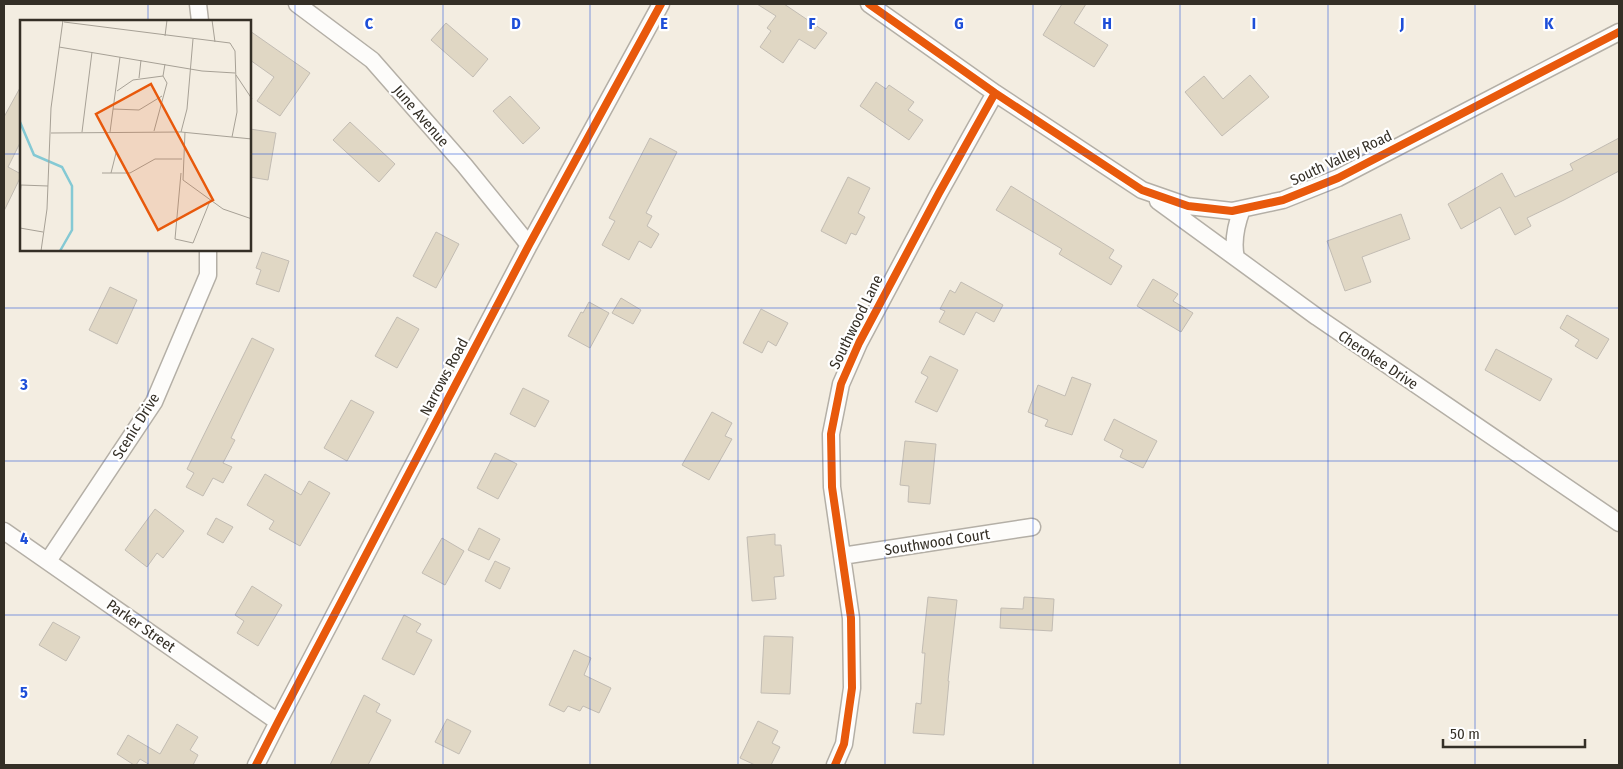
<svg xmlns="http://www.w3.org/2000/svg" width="1623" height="769" viewBox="0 0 1623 769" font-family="'Fira Sans Condensed',sans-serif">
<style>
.building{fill:#e0d7c4;stroke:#c2bcb3}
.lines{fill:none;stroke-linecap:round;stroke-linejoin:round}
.street-casing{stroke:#b4afa6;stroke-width:19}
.street{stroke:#fdfcfa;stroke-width:16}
.cycleway-casing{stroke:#fff;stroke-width:11}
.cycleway{stroke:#e8590c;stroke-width:8}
.grid{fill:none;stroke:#1d4ed8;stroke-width:1;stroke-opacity:0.55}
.labels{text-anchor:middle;stroke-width:4.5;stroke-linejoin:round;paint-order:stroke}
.street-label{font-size:15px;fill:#342f26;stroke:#fff}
.inset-river{fill:none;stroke:#84c9d4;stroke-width:2.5}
.inset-road{fill:none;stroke:#a7a196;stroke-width:1}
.view{fill:#e8590c;fill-opacity:0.15;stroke:#e8590c;stroke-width:2.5}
.inset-edge{fill:none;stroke:#342f26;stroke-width:2.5}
.grid-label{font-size:16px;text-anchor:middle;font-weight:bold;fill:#1d4ed8;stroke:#fff;stroke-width:4.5;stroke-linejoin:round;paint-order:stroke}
</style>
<rect width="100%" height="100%" fill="#f3ede1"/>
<!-- building -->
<path class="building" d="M757,4h27l43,29 -12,16 -16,-10 -16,24 -23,-16 11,-16 -4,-3 9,-12z
M1062,4h24l-12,19 34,22 -14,22 -51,-32z
M446,23l42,36 -15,18 -42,-37z
M250,31l60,42 -30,43 -23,-15 17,-24 -24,-17z
M1250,75l19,22 -47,39 -37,-44 19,-16 19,23z
M876,82l10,7 3,-4 25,17 -6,8 15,10 -14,20 -49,-34z
M21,86v55l-13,26 13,7v2l-17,35v-94z
M510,96l30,32 -17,16 -30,-33z
M350,122l45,42 -16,18 -46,-42z
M250,129l26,4 -8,47 -18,-3z
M650,138l27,14 -31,61 6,3 -5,10 12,8 -8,14 -12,-7 -10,19 -27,-15 13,-24 -6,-3z
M1619,138v33l-55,29 -37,18 4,8 -16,9 -15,-28 -39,22 -13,-25 54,-31 13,24 58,-27 -3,-6z
M848,177l22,11 -12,25 7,4 -9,18 -5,-2 -5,11 -25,-13z
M1011,186l103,64 -5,8 13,8 -11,19 -52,-31 3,-5 -66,-39z
M1401,214l9,25 -48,18 9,25 -26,9 -18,-50z
M436,232l23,12 -23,44 -23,-12z
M262,252l27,9 -10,31 -23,-8 5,-14 -5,-2z
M1153,279l25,15 -5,7 20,12 -12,19 -44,-26z
M961,282l42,23 -9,17 -18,-10 -12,23 -25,-13 6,-11 -5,-2 10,-19 5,3z
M110,287l27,13 -20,44 -28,-14z
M621,298l20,12 -8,14 -21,-11z
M589,302l20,11 -19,35 -22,-12 13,-24 2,1z
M761,309l27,14 -12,23 -8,-5 -6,12 -19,-10z
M1567,315l42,24 -12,20 -22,-13 4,-6 -19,-12z
M397,317l22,12 -22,39 -22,-12z
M252,338l22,11 -43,89 4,2 -12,23 9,4 -9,16 -10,-5 -10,18 -17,-9 8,-14 -7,-4z
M1496,349l56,30 -12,22 -55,-31z
M930,356l28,14 -21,42 -22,-10 13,-25 -7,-4z
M1072,377l19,7 -19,51 -27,-9 3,-6 -20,-8 10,-27 27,11z
M523,388l26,13 -14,26 -25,-13z
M351,400l23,12 -27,49 -23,-13z
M712,412l20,11 -7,13 7,3 -23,41 -27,-15z
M1114,419l43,22 -14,27 -23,-11 3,-7 -19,-10z
M905,441l31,3 -6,60 -22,-2 1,-16 -9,-1z
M495,453l22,11 -19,35 -21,-11z
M265,474l36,21 8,-14 21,12 -30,53 -31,-17 5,-8 -27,-16z
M155,509l29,22 -21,27 -6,-5 -10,14 -22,-17z
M216,518l17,9 -10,16 -16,-9z
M479,528l21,11 -11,21 -21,-10z
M775,534v11h6l3,31 -10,1 2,22 -24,2 -5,-64z
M442,538l22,13 -19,34 -23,-12z
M495,561l15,7 -10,21 -15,-8z
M252,586l30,19 -24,41 -21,-13 7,-12 -9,-6z
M928,597l29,3 -9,81h1l-5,54 -31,-2 3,-30 5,1 4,-51h-3z
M1024,597l30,2 -2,32 -52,-3 1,-20 22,1z
M404,615l17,9 -5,8 16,8 -18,35 -32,-16z
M53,622l27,15 -14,24 -27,-16z
M764,636l29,1 -3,57 -29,-1z
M574,650l17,8 -7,17 27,13 -12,25 -16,-7 -3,5 -12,-5 -4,6 -15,-7z
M364,695l16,9 -4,8 15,8 -23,45h-38z
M447,719l24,12 -12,23 -24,-12z
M758,721l20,10 -6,12 8,4 -9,18h-16l-15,-7z
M177,724l21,13 -8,13 8,5 -5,10h-43l-10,-6 -4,6h-2l-17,-11 11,-19 32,19z"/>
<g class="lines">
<defs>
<path id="street" d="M198,4l2,17
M297,4l75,56 93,106 64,79
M869,4l126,89 147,97 46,16 44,5 51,-11 55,-22 281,-146
M1158,201l159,116 302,206
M1236,258c-4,-17 0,-33 6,-49
M4,531l274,191
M842,556l190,-29
M48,561l106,-159 54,-127v-25
M256,765l22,-43 251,-477 132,-241
M835,765l9,-21 8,-56 -1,-70 -19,-131 -1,-53 10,-50 18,-41 80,-150 56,-100"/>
</defs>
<!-- street casing -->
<use href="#street" class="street-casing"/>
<!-- street -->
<use href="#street" class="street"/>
<defs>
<path id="cycleway" d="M869,4l126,89 147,97 46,16 44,5 51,-11 55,-22 281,-146
M256,765l22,-43 251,-477 132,-241
M835,765l9,-21 8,-56 -1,-70 -19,-131 -1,-53 10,-50 18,-41 80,-150 56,-100"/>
</defs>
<!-- cycleway casing -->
<use href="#cycleway" class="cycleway-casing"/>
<!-- cycleway -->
<use href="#cycleway" class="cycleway"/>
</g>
<!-- grid -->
<path class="grid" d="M148,4v17M295,4v761M443,4v761M590,4v761M738,4v761M885,4v761M1033,4v761M1180,4v761M1328,4v761M1475,4v761M4,154h17M250,154h1369M148,250v515M4,308h1615M4,461h1615M4,615h1615"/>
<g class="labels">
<!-- street labels -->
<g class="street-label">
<text transform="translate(421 116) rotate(49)" y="5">June Avenue</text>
<text transform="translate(1341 158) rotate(-25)" y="5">South Valley Road</text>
<text transform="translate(856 322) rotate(-64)" y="5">Southwood Lane</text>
<text transform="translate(1378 360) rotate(34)" y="5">Cherokee Drive</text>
<text transform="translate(444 377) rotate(-62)" y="5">Narrows Road</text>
<text transform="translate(136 426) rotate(-58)" y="5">Scenic Drive</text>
<text transform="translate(937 542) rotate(-9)" y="5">Southwood Court</text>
<text transform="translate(141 626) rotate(35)" y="5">Parker Street</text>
</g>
</g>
<!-- overview -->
<g transform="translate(20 20)">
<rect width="231" height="231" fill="#f3ede1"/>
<path class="inset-river" d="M0,102l14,33 28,12 10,19v44l-12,21"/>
<path class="inset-road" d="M192,0l3,22M44,2l166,21 5,8 2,61 -5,25M145,16l2,-16M39,27l143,24 33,2M216,55l16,24M119,58l2,-18M97,71l16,-11 30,-4M93,89l26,1 23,-14M134,111l13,-48 -4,-7 2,-12M62,112l10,-80M90,112l10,-75M161,112l6,-23 6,-70M165,112l-2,48 40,29 29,10M31,113l130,-1 71,7M82,153h28l25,-14h27M91,153l5,-20M161,153l-6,66 18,4 17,-42M0,176l1,-11 27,1M0,208l23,4M21,231l6,-42 4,-101 12,-88"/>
<path class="view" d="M131,64l62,116 -55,30 -62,-116z"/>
<rect width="231" height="231" class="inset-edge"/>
</g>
<g class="grid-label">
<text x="369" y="29">C</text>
<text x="516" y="29">D</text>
<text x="664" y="29">E</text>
<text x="812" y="29">F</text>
<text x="959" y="29">G</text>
<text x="1107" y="29">H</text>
<text x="1254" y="29">I</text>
<text x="1402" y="29">J</text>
<text x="1549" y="29">K</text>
<text x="24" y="390">3</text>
<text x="24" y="544">4</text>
<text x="24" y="698">5</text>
</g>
<!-- border -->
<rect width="1623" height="769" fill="none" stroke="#342f26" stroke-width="10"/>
<!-- scale -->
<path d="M1443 739v8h142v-8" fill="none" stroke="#342f26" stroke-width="2.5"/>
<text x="1450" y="739" font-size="15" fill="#342f26" stroke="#ffffff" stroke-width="4" paint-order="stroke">50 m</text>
</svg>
